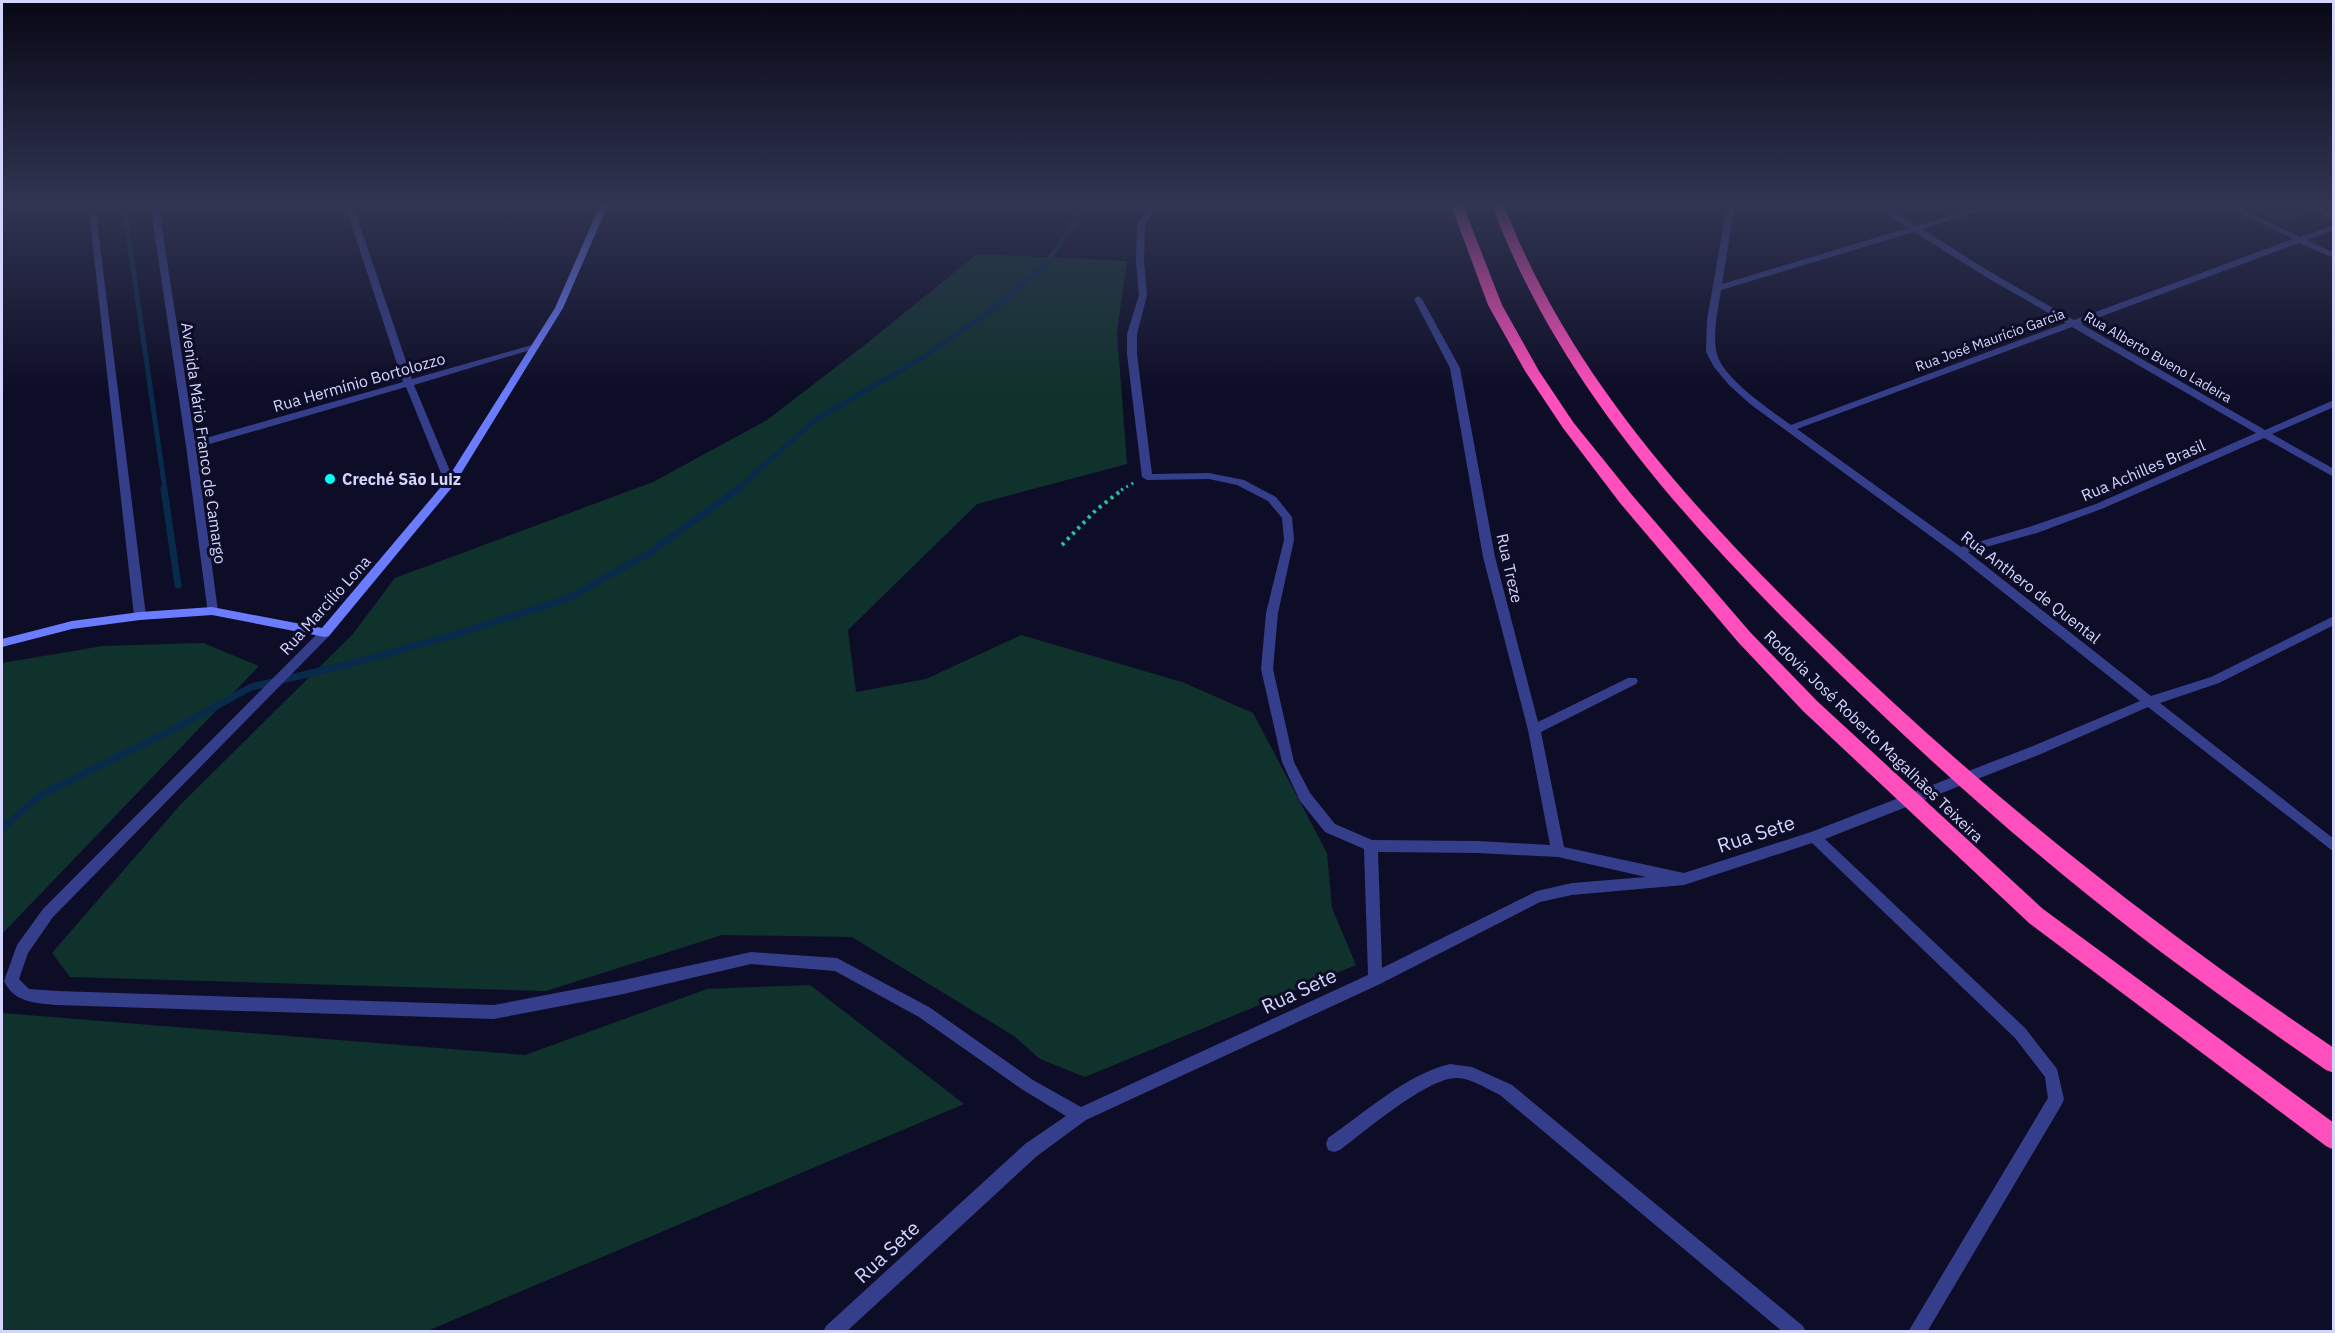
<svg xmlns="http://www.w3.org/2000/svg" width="2335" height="1333" viewBox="0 0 2335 1333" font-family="'IBM Plex Sans',sans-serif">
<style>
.green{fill:#10322c}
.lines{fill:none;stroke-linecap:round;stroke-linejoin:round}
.stream-far1{stroke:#082a4b;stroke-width:5}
.stream{stroke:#082a4b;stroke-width:7}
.path-far1{stroke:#26c1a1;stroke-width:3;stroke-dasharray:2 4;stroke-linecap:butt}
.path{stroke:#26c1a1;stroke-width:4;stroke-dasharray:3 4.5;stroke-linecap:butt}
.street{fill:#353e8a;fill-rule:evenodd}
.secondary{fill:#6b7cff;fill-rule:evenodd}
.highway{fill:#ff4fbc;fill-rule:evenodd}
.poi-dot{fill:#00fff4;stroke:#0e0d27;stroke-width:2}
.labels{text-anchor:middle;stroke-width:6;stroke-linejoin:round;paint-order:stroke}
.far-street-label{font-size:14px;fill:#d4d5ff;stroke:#0e0d27}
.street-label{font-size:16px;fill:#d4d5ff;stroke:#0e0d27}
.poi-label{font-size:16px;font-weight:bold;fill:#d4d5ff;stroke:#0e0d27;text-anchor:start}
.near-street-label{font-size:20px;fill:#d4d5ff;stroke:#0e0d27}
</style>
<rect width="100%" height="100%" fill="#0e0d27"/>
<!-- green -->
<path class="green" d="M2249,205h47l14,6c-26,14 -37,6 -61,-6z
M977,254l150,7 -10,71 10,132 -150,40 -129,126 8,62 70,-13 95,-44 161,47 71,31 74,140 5,55 24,57 -271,112 -45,-18 -26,-23 -162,-99 -130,-2 -176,56 -476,-14 -18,-24 129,-149 171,-169 43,-57 258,-96 114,-62 99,-76z
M203,643l56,23 -257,268v-271l101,-17z
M810,985l154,119 -537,227h-425v-318l523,42 182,-66z"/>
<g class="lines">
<!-- stream-far1 -->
<path class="stream-far1" d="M124,205l41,285
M736,490l79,-70 107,-62 71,-49 52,-44 31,-44 8,-16"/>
<!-- stream -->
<path class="stream" d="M164,489l14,96
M2,829l37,-33 143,-71 69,-38 95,-22 107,-30 114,-36 84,-47 87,-63"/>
<!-- path-far1 -->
<path class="path-far1" d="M1121,490l14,-8"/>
<!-- path -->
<path class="path" d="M1062,545l34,-35 27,-21"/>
<!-- street -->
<path class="street" d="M345,205h8l59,174 120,-34 3,-1 5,3 -126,38 41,98 -1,2h-8l-1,-2 -39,-96 -210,61 22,163 -6,4 -4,-1 -22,-168 -35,-237 4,-2 4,2 36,232 208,-59z
M1151,205h8l-14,20 -1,36 3,34 -10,39v20l15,120 57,-1 35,7 32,17 16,20 2,23 -16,73 -5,56 21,93 16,31 25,31 37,16 106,1 72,4 -22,-115 -45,-173 -33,-189 -36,-69 4,-3 4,3 38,69 35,189 43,165 90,-44h8l2,3 -2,3 -95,48 23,115 120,26 127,-41 222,-86 107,-45 -185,-147 -205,-150 -21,-19 -15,-18 -8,-15 1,-32 20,-115h8l-13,79 186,-56 -35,-23h10l33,21 68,-21h14l-76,24 70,44 82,47 219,-81 -70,-34h11l66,32 34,-12v5l-27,10 27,13v5l-35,-15 -218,81 184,106 69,-30v7l-62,27 62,35v8l-70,-39 -160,70 -67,25 -69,19 183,144 60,-19 123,-61v9l-115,58 -59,20 174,136v13l-186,-145 -107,47 -216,85 200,189 32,41 7,30 -2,5 -135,228h-19l140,-234 -3,-21 -30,-39 -203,-195 -128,42 -112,10 -32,7 -160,82 -294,136 -49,36 -191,176h-23l3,-6 199,-182 41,-28 -43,-26 -104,-73 -84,-46 -84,-7 -132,31 -125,24 -437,-14c-21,-2 -43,-2 -53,-24l13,-36 26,-36 278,-279 4,-1 6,4 -2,3 -276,281 -25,36 -9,26 10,10 28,2 437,14 125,-24 132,-29 86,6 92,49 104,73 48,27 287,-132 -4,-126 -39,-17 -25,-31 -18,-39 -21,-93 5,-56 18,-73 -2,-22 -14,-17 -31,-16 -28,-6 -62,1 -5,-3 -15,-123v-20l12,-39 -3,-34 1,-36zM1914,232l72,45 80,46 -275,102c-21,-15 -72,-49 -75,-75 -3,-19 2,-41 5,-60zM2072,327l184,106 -160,71 -67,23 -68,20 -164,-118zM1378,852l100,1 80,4 88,20 -74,6 -35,8 -155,77z
M2302,205h11l21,10v5z
M89,211l7,2 50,403 -6,4 -6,-4z
M1450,1064l22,3 40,18 291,241 3,6h-23l-283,-237c-13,-6 -27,-16 -42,-17 -29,-2 -94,54 -118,72l-6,2 -6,-2 -2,-6 2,-6c38,-26 77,-63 122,-74z"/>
<!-- secondary -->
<path class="secondary" d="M600,205h8l-45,103 -109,177 -125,151 -4,1 -113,-22 -72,5 -68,9 -70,18v-8l70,-18 68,-9 72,-5 110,21 124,-147 109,-173z"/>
<!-- highway -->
<path class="highway" d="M1451,205h12l39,100 37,66 34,51 59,73 118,137 67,69 226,208 291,214v27l-8,-4 -297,-223 -226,-212 -65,-69 -118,-139 -57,-75 -38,-57 -37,-66z
M1492,205h12c65,170 191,307 320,432 159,155 326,287 510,411v25l-8,-3c-79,-55 -157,-110 -232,-170 -100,-80 -195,-167 -286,-257 -128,-127 -253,-267 -316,-438z"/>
</g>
<!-- sky -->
<linearGradient id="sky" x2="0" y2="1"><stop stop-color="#080715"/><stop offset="0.52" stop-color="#303552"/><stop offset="1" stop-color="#303552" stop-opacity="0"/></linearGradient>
<rect width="2335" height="392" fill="url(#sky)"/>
<!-- markers -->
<circle class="poi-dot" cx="330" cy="479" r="6"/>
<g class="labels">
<!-- far-street labels -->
<g class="far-street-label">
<text transform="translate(1990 340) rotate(-20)" y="5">Rua José Maurício Garcia</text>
<text transform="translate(2158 357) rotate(30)" y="5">Rua Alberto Bueno Ladeira</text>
</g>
<!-- street labels -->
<g class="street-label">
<text transform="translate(359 382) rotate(-16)" y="6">Rua Hermínio Bortolozzo</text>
<text transform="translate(204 443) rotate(82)" y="6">Avenida Mário Franco de Camargo</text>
<text transform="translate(2143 470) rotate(-23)" y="6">Rua Achilles Brasil</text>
<text transform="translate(1510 568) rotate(77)" y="6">Rua Treze</text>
<text transform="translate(2031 587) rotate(38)" y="6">Rua Anthero de Quental</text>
<text transform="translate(325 605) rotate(-48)" y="6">Rua Marcílio Lona</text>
<text transform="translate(1874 736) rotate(44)" y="6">Rodovia José Roberto Magalhães Teixeira</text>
</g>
<!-- poi labels -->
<g class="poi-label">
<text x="342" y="485">Creché São Luiz</text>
</g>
<!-- near-street labels -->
<g class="near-street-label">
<text transform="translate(1756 834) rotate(-18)" y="7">Rua Sete</text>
<text transform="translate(1299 991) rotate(-25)" y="7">Rua Sete</text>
<text transform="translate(887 1252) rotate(-43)" y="7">Rua Sete</text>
</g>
</g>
<!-- border -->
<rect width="2335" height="1333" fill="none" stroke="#d4d5ff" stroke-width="6"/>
</svg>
